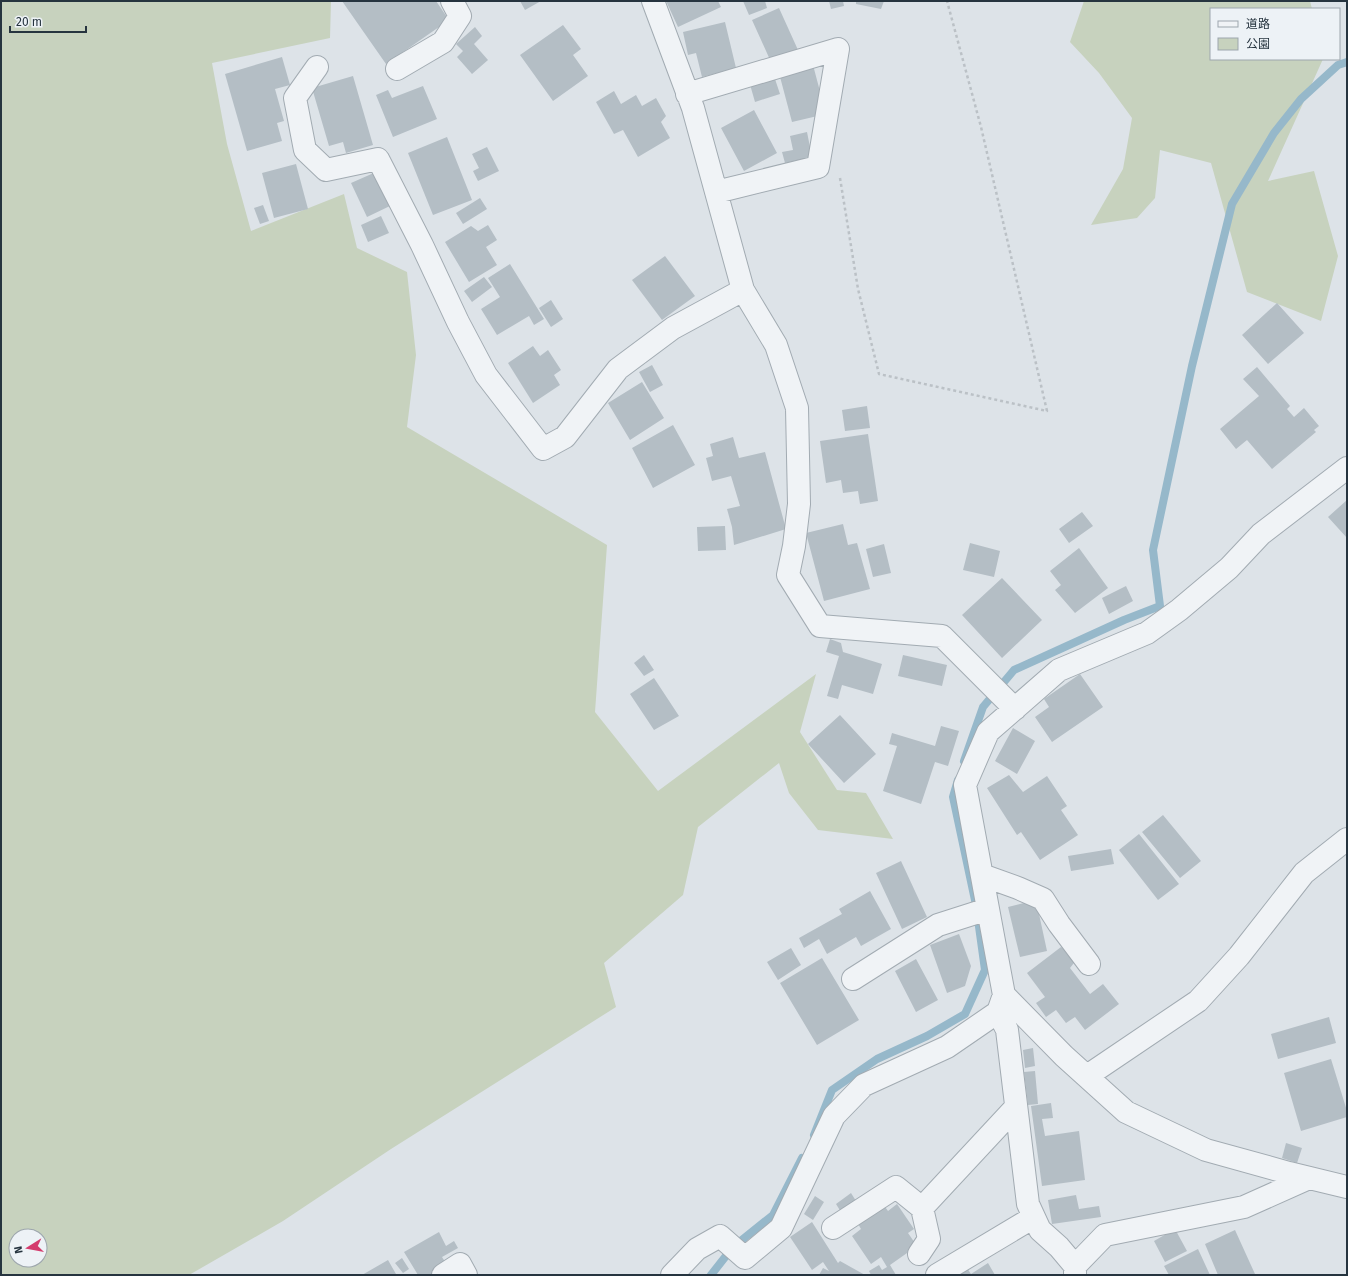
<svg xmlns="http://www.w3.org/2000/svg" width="1348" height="1276" viewBox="0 0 1348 1276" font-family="'Fira Sans','Noto Sans JP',sans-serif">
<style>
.green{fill:#c7d2be;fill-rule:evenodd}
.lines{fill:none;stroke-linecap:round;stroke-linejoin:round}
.stream{stroke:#96b8ca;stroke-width:8}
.building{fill:#b4bec5}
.minor-casing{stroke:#a2abb2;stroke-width:24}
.path{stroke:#bbc1c6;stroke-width:2.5;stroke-dasharray:3 3;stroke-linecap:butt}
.minor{stroke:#f0f3f6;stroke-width:22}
</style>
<rect width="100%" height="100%" fill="#dde3e8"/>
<!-- green -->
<path class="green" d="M1,1h330l-1,37 -118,25 15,81 24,87 93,-37 13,54 50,24 9,83 -9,72 200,118 -12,167 63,79 158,-117 -16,58 37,58 29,3 27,46 -75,-9 -29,-37 -10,-30 -81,64 -15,68 -79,68 12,44 -225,142 -108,72 -94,54h-188zM16,1236h24v24h-24z
M1084,1h226l2,8h-101v50h112l-55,122 46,-10 24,85 -17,65 -74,-29 -36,-129 -51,-13 -5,48 -18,20 -46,7 32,-56 9,-51 -33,-45 -29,-31z"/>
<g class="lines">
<!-- stream -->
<path class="stream" d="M964,761l19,-54 31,-37 110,-50 36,-14 -7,-56 39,-184 40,-162 42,-71 27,-34 37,-34 9,-3
M814,1135l18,-45 45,-31 50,-23 38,-22 20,-44 -9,-65 -23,-108 5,-17
M711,1275l22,-28 40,-32 29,-57"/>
</g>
<!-- building -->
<path class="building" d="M342,1h94l13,19 -63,44z
M520,1h21l-16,9z
M666,1h52l3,6 -43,20z
M743,1h22l2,7 -18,7z
M829,1h14l1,5 -13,3z
M856,1h28l-3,8 -25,-5z
M779,8l19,42 -27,12 -19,-42z
M725,22l11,46 -34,9 -6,-24 -8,2 -5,-23z
M563,25l18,24 -8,6 15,21 -35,25 -33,-46z
M475,27l7,9 -8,8 14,16 -16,14 -15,-17 6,-6 -7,-7z
M282,57l8,28 -15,4 9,32 -7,2 5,18 -35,10 -22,-77z
M813,65l13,49 -34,8 -13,-49z
M773,73l7,21 -25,8 -6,-21z
M353,76l20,69 -27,8 -3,-11 -14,4 -17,-58z
M423,86l14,33 -44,18 -17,-42 12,-5 4,8z
M614,91l7,13 15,-9 6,11 14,-8 10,18 -5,6 9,16 -32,19 -15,-27 -9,4 -18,-32z
M754,110l23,43 -33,18 -23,-43z
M807,132l5,25 -27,6 -3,-11 11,-2 -3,-14z
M447,137l25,63 -39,15 -25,-62z
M487,147l12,24 -21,10 -5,-10 6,-3 -7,-14z
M296,164l12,45 -34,9 -12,-45z
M376,172l16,33 -25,12 -16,-34z
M480,198l7,11 -24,15 -7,-11z
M263,205l6,16 -9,3 -6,-16z
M381,216l8,17 -21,9 -7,-17z
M488,225l9,15 -11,7 11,18 -28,17 -24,-40 26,-16 7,5z
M665,256l30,40 -33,24 -30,-40z
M510,264l34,55 -10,6 -5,-9 -32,19 -16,-26 19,-12 -12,-19z
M484,277l8,10 -20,15 -8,-11z
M551,300l12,19 -12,8 -12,-19z
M1277,303l27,30 -36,31 -26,-29z
M533,346l7,10 8,-6 13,20 -7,5 6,10 -27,18 -25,-40z
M652,365l11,20 -13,7 -11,-20z
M1257,367l33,39 -3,3 7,8 10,-9 15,18 -5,4 2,2 -44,37 -25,-29 -11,9 -16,-20 39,-33 -16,-17z
M642,382l22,36 -34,22 -22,-37z
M867,406l3,22 -25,3 -3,-21z
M673,425l22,40 -42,23 -21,-40z
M868,434l10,67 -18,3 -2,-13 -15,2 -2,-13 -15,3 -6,-42z
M733,437l6,21 26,-6 21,77 -52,16 -2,-18 -5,-18 13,-3 -9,-30 -19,5 -6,-23 7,-2 -3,-12z
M1347,500v38l-19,-21z
M1082,512l11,14 -24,17 -10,-14z
M843,524l5,21 9,-2 13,46 -46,12 -18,-68z
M725,526l1,24 -28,1 -1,-24z
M970,543l30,8 -6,26 -31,-7z
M884,544l7,29 -18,4 -7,-28z
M1079,548l29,40 -33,25 -20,-23 6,-5 -11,-14z
M1002,578l40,42 -40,38 -40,-43z
M1126,586l7,15 -24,13 -7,-16z
M830,639l11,4 2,9 39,12 -9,30 -31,-9 -4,14 -11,-3 12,-40 -13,-4z
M644,655l10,15 -10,6 -10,-13z
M903,655l44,10 -5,21 -44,-10z
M1080,674l23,33 -51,35 -17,-25 14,-10 -5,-8z
M654,678l25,38 -25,14 -24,-36z
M840,715l36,39 -32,29 -36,-39z
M941,726l18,5 -11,35 -13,-4 -14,42 -38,-13 14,-45 -8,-2 3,-11 43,13z
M1013,728l22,13 -18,33 -22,-13z
M1009,775l14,17 24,-16 20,30 -6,4 17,25 -38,25 -19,-28 -4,3 -30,-47z
M1163,815l38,46 -21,17 -38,-46z
M1139,834l40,50 -21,16 -39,-50z
M1111,849l3,15 -43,7 -3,-15z
M901,861l26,56 -25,12 -26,-56z
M870,891l21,38 -30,17 -5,-9 -29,17 -8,-15 -15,9 -5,-10 43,-24 -3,-5z
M1036,900l11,51 -27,6 -12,-50z
M959,934l12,32 -6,20 -18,7 -17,-48z
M1061,947l16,12 -7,9 20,26 13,-10 16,20 -34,26 -10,-13 -9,6 -10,-13 -10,7 -10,-14 9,-6 -18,-24z
M791,948l10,17 -23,15 -11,-18z
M822,958l37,62 -42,25 -37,-62z
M916,959l22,41 -22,12 -21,-41z
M1329,1017l7,26 -58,16 -7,-25z
M1033,1048l2,18 -10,2 -2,-18z
M1331,1059l16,52v6l-46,14 -17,-58z
M1035,1071l3,33 -10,1 -4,-33z
M1051,1103l2,15 -11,1 3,17 34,-5 6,49 -43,6 -11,-80z
M1286,1143l16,5 -5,15 -15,-5z
M851,1193l5,8 -15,11 -5,-8z
M1076,1195l3,14 20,-3 2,11 -49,7 -4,-24z
M815,1196l9,6 -11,18 -9,-6z
M883,1204l5,7 9,-7 17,25 -6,4 9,13 -27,19 6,10h-25l-2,-4 10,-6 3,5 5,-3 -6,-10 -10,7 -19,-28 9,-7 -4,-7z
M812,1222l26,41 2,-2 25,14h-46l4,-7 6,3 -6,-9 -11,8 -22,-33z
M1175,1229l12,22 -22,11 -11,-21z
M1235,1230l20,44 -37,1 -13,-31z
M439,1232l7,14 8,-5 4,7 -16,9 5,8 -17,10h-12l-14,-23z
M1198,1249l12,26h-41l-5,-9z
M402,1258l7,11 -6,4 -8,-10z
M388,1260l8,14 -34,1z
M988,1263l7,12h-46l16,-10 6,9z"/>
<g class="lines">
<defs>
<path id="minor" d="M653,1l40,107 50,182 33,55 21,63 2,96 -5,42 -6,29 32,51 122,10 73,73
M317,67l-22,31 10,52 21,20 52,-11 44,86 36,77 28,53 57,74 22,-12 53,-68 55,-41 70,-38
M397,69l46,-27 17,-26 -8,-15
M687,94l151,-45 -20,118 -102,25
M982,875l36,13 25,11 16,25 30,40
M853,979l85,-54 50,-16
M1004,995l60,61 62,56 80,38 83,23 58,14
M998,1012l9,18 21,174 12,26 19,17 16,19v9
M1087,1076l111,-75 41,-45 65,-83 43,-34
M833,1228l63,-41 26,21 94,-101
M919,1254l10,-15 -7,-31
M1075,1266l30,-31 139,-28 65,-29
M443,1275l17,-11 6,11
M672,1275l25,-26 23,-13 25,22 36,-30 53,-112 30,-31 83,-38 51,-35 6,-17 -39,-210 23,-53 71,-62 88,-37 32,-23 50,-42 32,-34 86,-66
M937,1275l97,-58"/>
</defs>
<!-- minor casing -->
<use href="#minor" class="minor-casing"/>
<!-- path -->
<path class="path" d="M840,178l18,111 21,85 168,37 -66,-284 -34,-126"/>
<!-- minor -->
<use href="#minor" class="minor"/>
</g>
<!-- border -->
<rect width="1348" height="1276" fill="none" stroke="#26343f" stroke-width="4"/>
<!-- legend -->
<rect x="1210" y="8" width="130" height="52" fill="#edf2f6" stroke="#9da6ad"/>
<rect x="1218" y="21" width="20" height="6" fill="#f0f3f6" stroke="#9da6ad"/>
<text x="1246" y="28" font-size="12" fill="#26343f">道路</text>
<rect x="1218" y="38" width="20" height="12" fill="#c7d2be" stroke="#9da6ad"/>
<text x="1246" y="48" font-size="12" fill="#26343f">公園</text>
<!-- north arrow -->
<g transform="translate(28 1248) rotate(259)"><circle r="19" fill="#edf2f6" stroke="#9da6ad"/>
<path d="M0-3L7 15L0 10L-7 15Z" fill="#d43b6d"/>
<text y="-6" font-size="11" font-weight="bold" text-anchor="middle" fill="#26343f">N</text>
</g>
<!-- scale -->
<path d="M10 26v6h76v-6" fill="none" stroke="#26343f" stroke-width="2"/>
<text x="16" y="26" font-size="12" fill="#26343f" stroke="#edf2f6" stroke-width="3" paint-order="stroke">20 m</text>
</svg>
